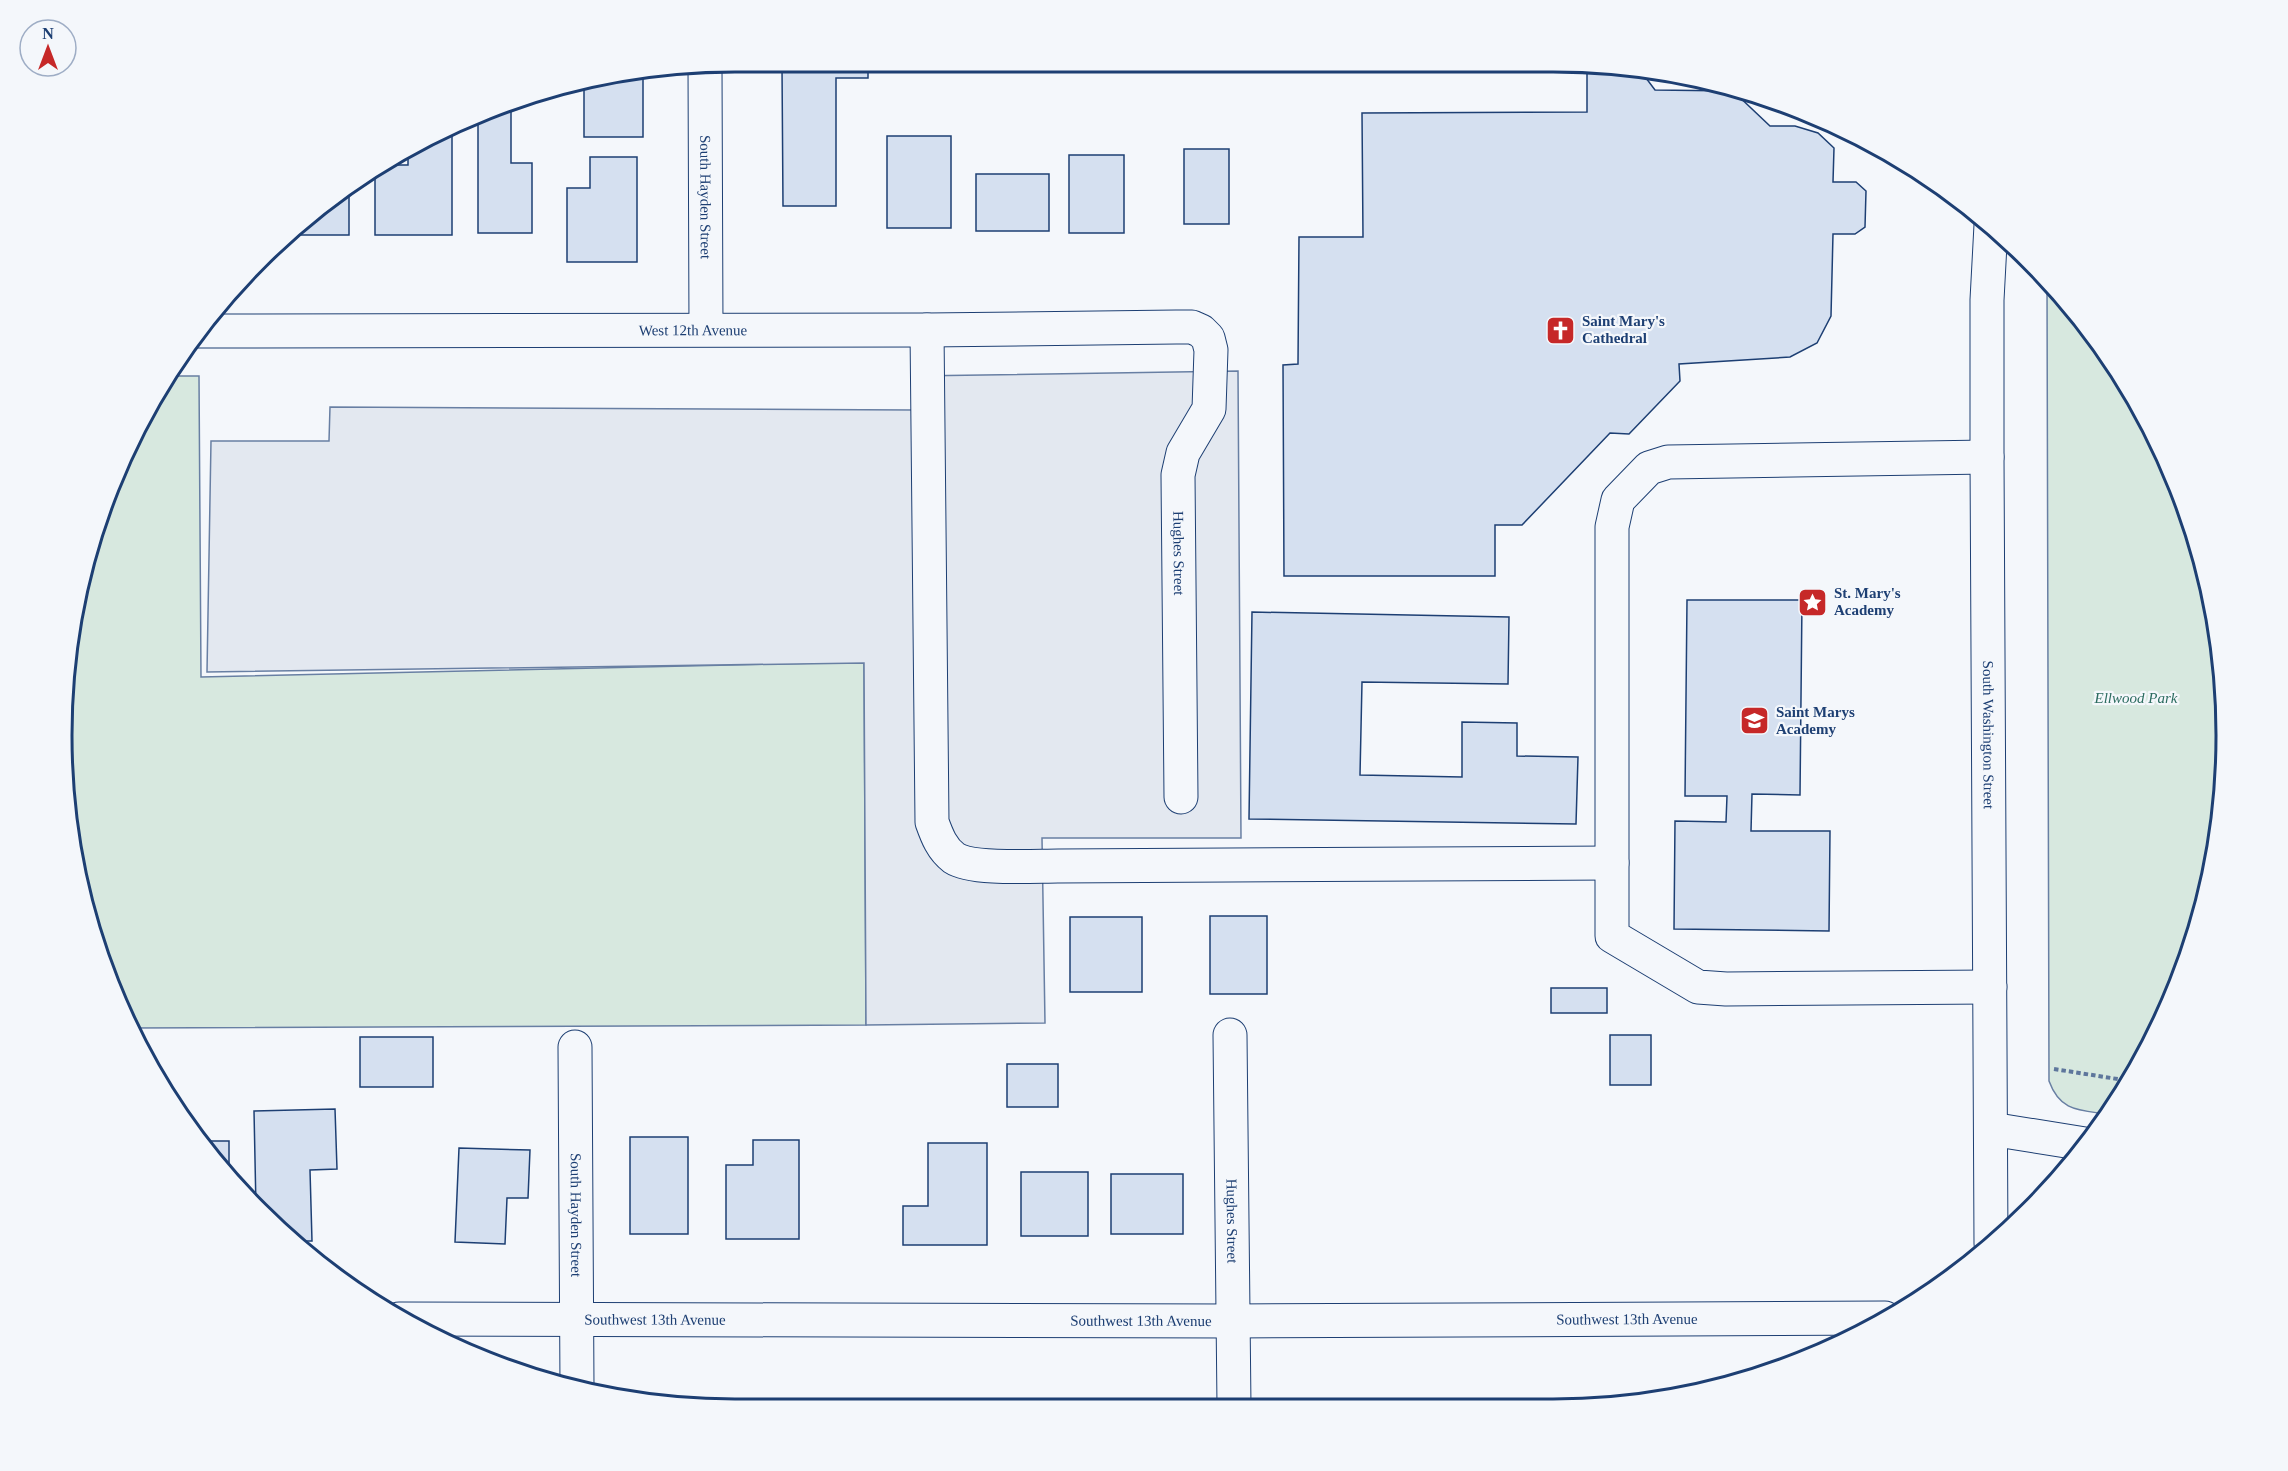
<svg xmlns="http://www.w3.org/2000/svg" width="2288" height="1471" viewBox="0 0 2288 1471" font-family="Georgia,serif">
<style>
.green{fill:#d7e8df;stroke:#687fa3;stroke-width:1.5}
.parking{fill:#e3e8f0;stroke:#687fa3;stroke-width:1.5}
.building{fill:#d5e0f0;stroke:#1d3f73;stroke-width:1.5}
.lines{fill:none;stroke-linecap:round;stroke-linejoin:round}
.minor-casing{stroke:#1d3f73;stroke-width:35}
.major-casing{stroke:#1d3f73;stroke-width:35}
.path{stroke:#5e769c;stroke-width:4;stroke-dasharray:4.5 3;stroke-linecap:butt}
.minor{stroke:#f4f7fb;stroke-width:33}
.major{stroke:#f4f7fb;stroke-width:33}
.labels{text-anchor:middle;stroke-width:4.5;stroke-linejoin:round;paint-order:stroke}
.street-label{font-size:15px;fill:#1d3f73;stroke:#f4f7fb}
.poi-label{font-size:15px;font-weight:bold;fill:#1d3f73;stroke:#f4f7fb;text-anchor:start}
.park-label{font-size:15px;font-style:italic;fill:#2c6c60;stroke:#f4f7fb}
.rim{fill:none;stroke:#1d3f73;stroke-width:3}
</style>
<rect width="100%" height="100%" fill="#f4f7fb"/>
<!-- green -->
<path class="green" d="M2047,282l40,43 70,112 46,124 22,130 -4,132 -30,129 -55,120 -30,42c-28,-4 -46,-3 -57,-33z
M167,376h32l2,301 663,-15 2,363 -733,3 -49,-118 -17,-87 -4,-131 34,-173 55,-120z"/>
<!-- parking -->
<path class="parking" d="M1238,371l3,467h-199l3,185 -179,2 -2,-362 -657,9 4,-231h118l1,-34 583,3v-34z"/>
<!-- building -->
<path class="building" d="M782,67h86v11h-32v128h-53z
M643,68v69h-59v-55z
M1587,69l53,1 15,20 78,1 37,35h25l23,7 16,15 -1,34h23l10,9 -1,36 -10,7h-22l-2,82 -14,27 -27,14 -111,7 1,17 -51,53 -19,-1 -88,92h-27v51h-211l-1,-211 15,-1 1,-127h64l-1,-124 225,-1z
M493,110h18v53h21v70h-54v-116z
M452,130v105h-77v-67l7,-3h26v-13z
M887,136h64v92h-64z
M1184,149h45v75h-45z
M1069,155h55v78h-55z
M590,157h47v105h-70v-74h23z
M976,174h73v57h-73z
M349,185v50h-59v-2z
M1687,600h115l-2,195 -48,-1 -1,37h79l-1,100 -155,-2 1,-108 51,1 1,-26h-42z
M1252,612l257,5 -1,67 -146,-2 -2,93 102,2v-55l55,1v33l61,1 -2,67 -327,-5z
M1210,916h57v78h-57z
M1070,917h72v75h-72z
M1551,988h56v25h-56z
M1610,1035h41v50h-41z
M360,1037h73v50h-73z
M1007,1064h51v43h-51z
M335,1109l2,60 -27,1 2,71h-22l-34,-33 -2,-97z
M630,1137h58v97h-58z
M753,1140h46v99h-73v-74h27z
M201,1141h28v39z
M928,1143h59v102h-84v-39h25z
M459,1148l71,2 -2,48h-21l-2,46 -50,-2z
M1021,1172h67v64h-67z
M1111,1174h72v60h-72z
M1638,1400l-42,8h-22v-7z
M920,1401h61v4h-61z
M1385,1401h68v6h-68z
M1480,1401h73v7h-73z
M1018,1403h74v3l-74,-1z
M1285,1403l64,1v3h-64z"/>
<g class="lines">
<defs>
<g id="minor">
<path id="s1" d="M705,67l1,262"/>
<path d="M927,330l5,492c5,14 10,27 22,36 18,12 80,8 104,8l554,-3"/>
<path id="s2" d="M197,331l730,-1 249,-3h16l9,4 7,7 3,12 -2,59 -26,44 -5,22 3,322"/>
<path d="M1987,457l-319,5 -19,6 -31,32 -6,27v409l86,51 28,2 264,-2"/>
<path id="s3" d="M1230,1035l4,371"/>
<path id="s4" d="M575,1047l2,338"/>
<path d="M1991,1129l94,15"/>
<path id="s5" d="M399,1319l834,2 652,-3"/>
</g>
<g id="major">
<path id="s6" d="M1991,225l-4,75v157l4,787"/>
</g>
</defs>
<!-- minor casing -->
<use href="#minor" class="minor-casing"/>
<!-- major casing -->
<use href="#major" class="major-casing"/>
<!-- path -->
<path class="path" d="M2054,1069l76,12"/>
<!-- minor -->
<use href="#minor" class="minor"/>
<!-- major -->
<use href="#major" class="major"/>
</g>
<!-- icons -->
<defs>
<symbol id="church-square" viewBox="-11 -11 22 22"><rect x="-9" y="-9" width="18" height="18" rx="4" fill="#c62828" stroke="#f4f7fb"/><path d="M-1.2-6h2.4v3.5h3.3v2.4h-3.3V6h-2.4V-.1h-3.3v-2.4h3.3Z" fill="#fff"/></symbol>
<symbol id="sight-square" viewBox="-11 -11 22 22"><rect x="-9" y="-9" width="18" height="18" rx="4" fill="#c62828" stroke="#f4f7fb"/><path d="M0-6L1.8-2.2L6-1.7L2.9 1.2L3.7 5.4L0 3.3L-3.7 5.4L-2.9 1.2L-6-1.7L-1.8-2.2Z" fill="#fff"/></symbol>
<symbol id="school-square" viewBox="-11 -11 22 22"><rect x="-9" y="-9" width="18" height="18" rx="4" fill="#c62828" stroke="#f4f7fb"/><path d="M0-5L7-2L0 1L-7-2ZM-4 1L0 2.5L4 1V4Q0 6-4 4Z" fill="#fff"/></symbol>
</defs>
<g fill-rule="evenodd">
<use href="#church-square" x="1544" y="314" width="33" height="33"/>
<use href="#sight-square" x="1796" y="586" width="33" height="33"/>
<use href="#school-square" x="1738" y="704" width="33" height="33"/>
</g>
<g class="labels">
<!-- street labels -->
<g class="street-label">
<text dy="5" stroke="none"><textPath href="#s1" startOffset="130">South Hayden Street</textPath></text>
<text dy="5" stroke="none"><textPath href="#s2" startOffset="496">West 12th Avenue</textPath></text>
<text dy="5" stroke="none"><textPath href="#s2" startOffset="1238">Hughes Street</textPath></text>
<text dy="5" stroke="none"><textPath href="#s6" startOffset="510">South Washington Street</textPath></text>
<text dy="5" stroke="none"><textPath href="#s4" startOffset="168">South Hayden Street</textPath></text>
<text dy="5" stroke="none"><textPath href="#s3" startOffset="186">Hughes Street</textPath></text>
<text dy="5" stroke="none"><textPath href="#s5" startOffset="256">Southwest 13th Avenue</textPath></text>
<text dy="5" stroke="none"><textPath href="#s5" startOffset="1228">Southwest 13th Avenue</textPath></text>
<text dy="5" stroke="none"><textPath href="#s5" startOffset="742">Southwest 13th Avenue</textPath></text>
</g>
<!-- poi labels -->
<g class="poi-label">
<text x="1582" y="326">Saint Mary's<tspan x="1582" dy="17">Cathedral</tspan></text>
<text x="1834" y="598">St. Mary's<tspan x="1834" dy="17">Academy</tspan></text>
<text x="1776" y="717">Saint Marys<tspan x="1776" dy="17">Academy</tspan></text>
</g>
<!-- park labels -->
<g class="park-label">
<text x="2136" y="703">Ellwood Park</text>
</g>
</g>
<!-- crop -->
<path d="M0 0H2288V1471H0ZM735 72H1553A663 663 0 0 1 2216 735V736A663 663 0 0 1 1553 1399H735A663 663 0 0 1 72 736V735A663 663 0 0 1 735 72Z" fill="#f4f7fb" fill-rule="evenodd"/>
<path class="rim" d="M735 72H1553A663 663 0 0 1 2216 735V736A663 663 0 0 1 1553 1399H735A663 663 0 0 1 72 736V735A663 663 0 0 1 735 72Z"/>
<!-- north arrow -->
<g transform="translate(48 48)"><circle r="28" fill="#f4f7fb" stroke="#9eadc5" stroke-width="1.5"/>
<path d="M0-4.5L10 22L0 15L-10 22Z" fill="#c62828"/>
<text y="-9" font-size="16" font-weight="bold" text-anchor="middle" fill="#1d3f73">N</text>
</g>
</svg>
